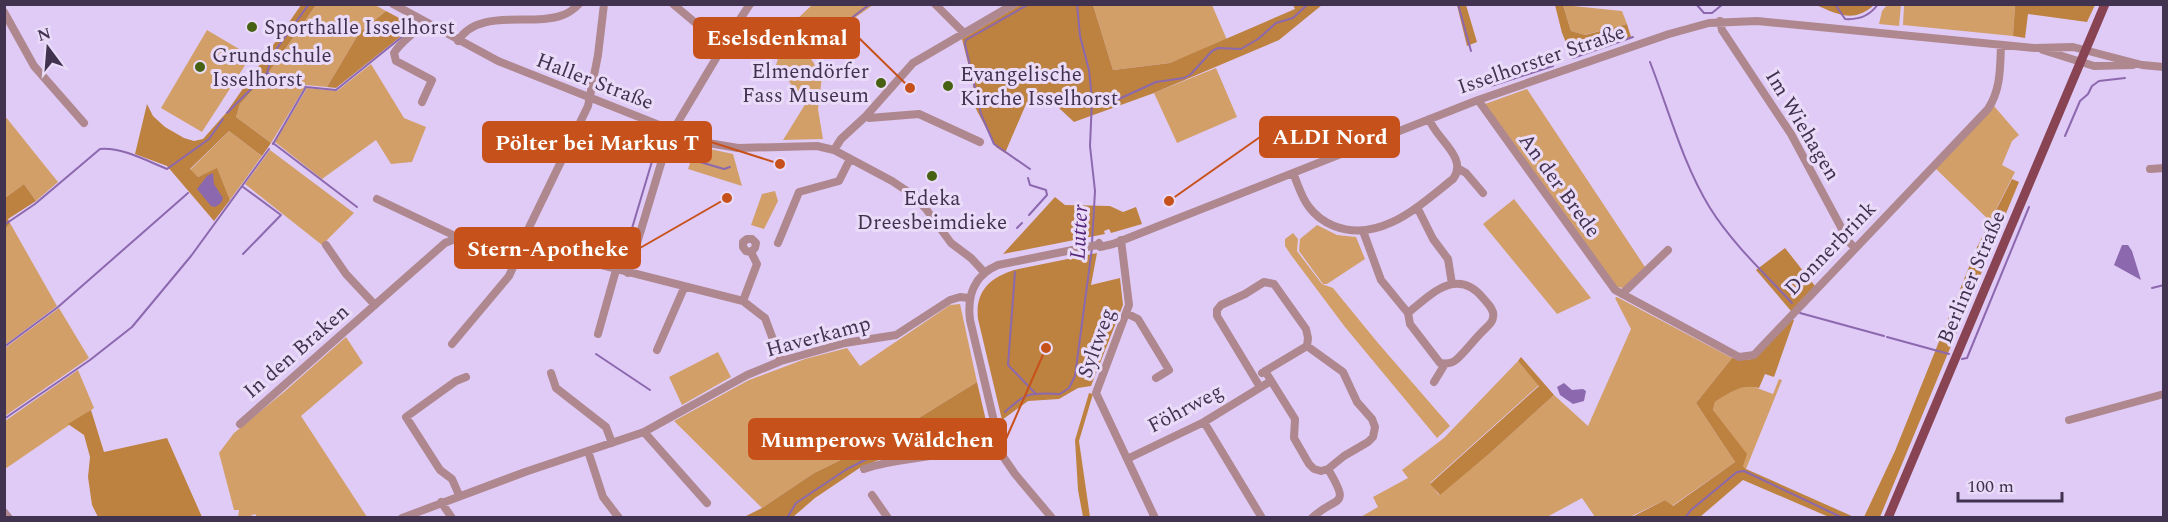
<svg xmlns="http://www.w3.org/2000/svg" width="2168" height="522" viewBox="0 0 2168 522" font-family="Spectral,serif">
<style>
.green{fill:#d29f69}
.forest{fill:#bd823f}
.water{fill:#8c68ae}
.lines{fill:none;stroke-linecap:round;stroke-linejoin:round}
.stream{stroke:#8c68ae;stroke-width:2}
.minor{stroke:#af878e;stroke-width:8}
.major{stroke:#884453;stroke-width:9}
.poi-dot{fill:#466111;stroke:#eadbf9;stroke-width:2}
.labels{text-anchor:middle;stroke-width:6;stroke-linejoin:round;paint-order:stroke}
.poi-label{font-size:21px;fill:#413250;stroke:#eadbf9;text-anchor:start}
.street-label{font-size:21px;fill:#413250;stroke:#eadbf9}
.water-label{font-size:22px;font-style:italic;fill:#56267b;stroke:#eadbf9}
.leader{fill:none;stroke:#c7511a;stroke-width:2}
.callout-dot{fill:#c7511a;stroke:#eadbf9;stroke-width:2}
.callout{fill:#c7511a;stroke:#c7511a;stroke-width:2}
.callout-label{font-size:22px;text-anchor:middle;font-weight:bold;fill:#fff}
</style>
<rect width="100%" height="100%" fill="#e0cbf7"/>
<!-- green -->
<path class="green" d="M813,4l60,1 -66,47 15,25 -4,32 5,30 -40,1 23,-37 -30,-38 5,-16 -4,-11z
M316,5h59l11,6 -27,22 -32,54 -21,-2 -37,-13z
M1093,5h119l15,35 -57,23 -57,7z
M1563,5l59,6 5,13 -43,11 -13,-4z
M1887,5h14l-2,21 -20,-2 3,-13z
M1904,5h111l-2,31 -110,-11z
M207,30l44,26 -49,76 -41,-24z
M371,64l33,54 22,9 -14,35 -21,2 -15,-24 -54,39 -47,-37 32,-54 30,3z
M1216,68l21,49 -60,26 -23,-50z
M267,74l38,13 -34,56 -35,-26 4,-13z
M1527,89l118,178 -21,21 -7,-1 -132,-183z
M1994,106l25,29 -7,6 -10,24 13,7 -25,49 -55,-53z
M5,116l53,66 -22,19 -12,-17 -19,14z
M229,131l33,25 -32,44 -13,-31 -19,8 -8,-7z
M696,146l37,8 9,32 -54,-17z
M270,150l84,63 -32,32 -77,-61z
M775,191l3,10 -14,28 -13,-4 11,-31z
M1514,199l77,99 -34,16 -74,-90z
M10,223l47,83 -52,39 -1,-116z
M1317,225l20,10 19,2 9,22 -38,25h-4l-24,-33 1,-12z
M1293,233l5,6 -1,12 25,33 11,4 45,55 72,83 -13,12 -92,-111 -54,-72 -6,-9v-7z
M1617,297l115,61 -36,45 39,59 -63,44 -7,-6 -35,17h-35l-13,-19 -35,19 -188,1 19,-11 -5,-10 35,-19 -6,-8 42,-32 74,-77 21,24 -109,98 9,12 50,-41 65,-59 34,31 43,-97 -16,-31z
M960,304l17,78 -89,55 -74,36 -52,35 -88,-87 75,-41 56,-21 42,-11 13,18 90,-61z
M59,308l30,50 -84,58v-68z
M346,337l17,26 -62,53 66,101 -109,1 -3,-4 -7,3h-10l1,-7h-5l-15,-57 15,-20 50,-41z
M718,352l13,25 -49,28 -13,-28z
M78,370l16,38 -89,61v-48z
M1779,379l3,1 -36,89 -3,-3 -30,-56 2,-8 15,-11 19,-6 24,9z"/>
<!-- forest -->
<path class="forest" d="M301,5h15l-47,67 -29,32 -4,13 35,26 -9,13 -33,-25 -39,38 8,8 19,-9 13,32 -16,21 -47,-55 -32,-12 12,-50 6,12 12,11 19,11 10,3 9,-2 23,-26z
M1020,5h73l20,65 57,-7 125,-54 -2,-4h29l-43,35 -125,53 -80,29 -29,-27 -18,7 -22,51 -9,-6 -21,-40v-11l-4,-21 -9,-36z
M1457,5h9l11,37 -10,4z
M1555,5h8l8,26 14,4 42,-11 4,13 -59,20 -10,-24z
M1850,5h24c-20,18 -35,10 -58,0z
M2015,5v-1l80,1 -8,17 -59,-8 -3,24 -12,-2z
M386,11l28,15 -78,62 -9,-1 32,-54z
M2012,179l7,3 -139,335h-16l31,-66 82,-204z
M24,184l12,17 -28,18 2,4 -5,6v-31z
M1055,197l10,8 45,1 13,6 13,-5 6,17 -31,9 -2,-4 -5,2 1,3 -102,20z
M1785,248l30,38 -24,25 -35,-41z
M1097,253l-6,32 29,-7 3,27 -32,81 -13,2 -19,11 -31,2 -26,19 -24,-101c-3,-27 11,-41 36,-49z
M1792,319l2,1 -20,57 -9,-3 -6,14c-17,-5 -31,5 -44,14l-2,8 34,44 -4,12 3,3 108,48h-25l-86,-37 -43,37 -70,1 35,-18 8,6 62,-44 -39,-59 36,-45 16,2 8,-3z
M1521,357l33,38 -65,59 -49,41 -10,-11 109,-98 -21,-25z
M977,382l10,43 -19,9 -12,13 -24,6 -51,6 -20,8 -46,31 -22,19 -51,1 20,-10 52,-35 74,-36z
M1089,393l4,1 -14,47 11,76h-7l-5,-27 -3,-50z
M91,410l13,42 63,-14 35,79h-104l-6,-12 -4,-28 2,-20 -6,-22 -16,-11z"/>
<!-- water -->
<path class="water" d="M213,173l1,11 9,14 -2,5 -6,4 -4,-1 -14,-17 10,-13z
M2122,245h6l4,6 9,29 -27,-15z
M1564,383l8,7 11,-1 3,2 -2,10 -11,3 -13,-9 -3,-8z"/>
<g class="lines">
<!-- stream -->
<path class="stream" d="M1029,4l-63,36 -1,4 16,70 13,30 36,25
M1077,4l3,32 9,34 3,29 -2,47 5,45 -3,52
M1458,4l13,47
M1696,4l8,9h8l11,-9
M1835,4l10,15c14,1 25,-3 33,-15
M833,32l37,-28
M1573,58l60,-21
M1650,62c19,49 33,102 60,146 22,35 54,65 82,95
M267,73l39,14 30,3 77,-62
M1491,86l62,-20
M1093,99h26l37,-17 28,-4 7,-4 21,-23 6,-3 23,1 17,-10 18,-16 17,-5 15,-14
M227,113l40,-40 5,-18 37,-51
M2065,136l15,-35 8,-7 4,-8 7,-5 26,-3
M273,143l84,64
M273,144l33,-57
M669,153l55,16 6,-2
M1028,178l2,7 16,5 1,5 -18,20
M4,225l31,-21 65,-55c22,-2 47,12 67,20l42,-30 14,-20
M1017,228l5,-5
M243,254l38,-39 -38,-28
M621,265l32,-107
M1015,272l-7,93 27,28
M2152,288l12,-3
M1800,313l84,23
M1887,337l62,17
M4,347l54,-40 130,-114
M596,354l54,36
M1962,359l5,-1 62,-151
M1005,412c22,-21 26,-19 55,-18l9,-6 6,-12 17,-128
M4,419l86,-59 42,-33 59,-71 78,-107
M787,518l9,-15 51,-34 38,-19 65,-5 34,-24
M1685,518l6,-8 46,-38 7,-1 99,47"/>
<!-- minor -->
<path class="minor" d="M393,4l105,57 204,81 36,6 79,-2 17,4 58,31 18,12 16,16 25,34 20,15 13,14
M935,4l29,29
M4,12l30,54 50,57
M1720,21l2,9 69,104 58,108 6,6
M458,41c20,-34 74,-14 105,-26 6,-2 12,-7 16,-11
M720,44l5,-2 25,-38
M2043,50l51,16 39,-1
M1478,100l137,190 124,67 15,-2 234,-246c13,-20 12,-41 13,-64
M422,102l10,-22 -36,-19 -2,-8c8,-13 21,-19 29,-31
M866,116l3,2 50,-4 61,28
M834,150l7,-11 25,-23 47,-53 101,-59
M1459,169l7,4 17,20
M2150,169l14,-1
M1293,173c5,11 8,24 16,34 6,8 15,15 25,19 46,18 86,-21 119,-47 16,-21 -17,-40 -24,-60
M377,199l74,35 3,4
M1417,207l16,32 15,20 4,25
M1363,231l18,49 27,33 2,11 30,39c6,1 12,1 17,-4 10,-9 18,-21 29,-31 3,-3 7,-6 7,-11 2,-7 -6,-14 -10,-19 -26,-32 -53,-3 -75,15
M1121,240l8,65 -33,88 59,125
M778,243l21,-51 40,-11 11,-22
M326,245l20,29 29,31
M1097,245l3,2 13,-3 365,-144 191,-66 40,-11 48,-2 278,27 38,-1 69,18 22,2
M628,273l41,-136 52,-87 -4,-9 -44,-37
M1622,294l46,-44
M743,301l14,-37 -6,-12 -5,-1 -3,-4v-5l4,-3h5l4,4 -1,5 -4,4
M1128,314l10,5 31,51 -13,8
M598,334l18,-64
M452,344l57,-68 10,-22 2,-10 67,-138 10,-51 6,-51
M657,350l27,-62
M1265,371l30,48 -1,19 15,26 5,5 7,2 7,-2 16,-13 24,-14 5,-5 2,-10 -3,-8 -15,-17 -14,-30 -36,-26
M551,373l5,15 50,39 6,16
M1262,373l45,-27
M1434,382l11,-18
M1260,387l-43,-71v-6l4,-5 24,-11 19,-12 10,2 32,45 2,9 -1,8
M2069,420l95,-26
M1204,422l58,96
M240,424l205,-181 23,-9h11l264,67 22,17 16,43
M644,432l63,71
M588,451l15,46 16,21
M1127,459l77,-37 67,-41
M864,469c30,-11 62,-10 93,-18 15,-4 27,-11 40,-16
M459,495l-7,-16 -12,-9 -34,-53 50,-36 10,-4
M872,495l16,23
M441,502l11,16
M4,512l5,6
M402,518l123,-46 119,-40 103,-57 34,-14 64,-18 51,-8 54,-35 10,-3 9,1
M1052,518l-37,-44 -13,-19 -32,-135c-3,-24 4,-45 28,-55l99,-20 2,-2
M1312,518c24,-23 40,-9 16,-49"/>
<!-- major -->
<path class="major" d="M1888,518l217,-514"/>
</g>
<!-- markers -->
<g class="poi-dot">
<circle cx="252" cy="27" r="6"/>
<circle cx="200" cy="67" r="6"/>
<circle cx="881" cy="83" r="6"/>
<circle cx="948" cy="86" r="6"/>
<circle cx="932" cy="176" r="6"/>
</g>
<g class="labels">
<!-- poi labels -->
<g class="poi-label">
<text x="264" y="34">Sporthalle Isselhorst</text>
<text x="212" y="62">Grundschule<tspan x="212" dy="24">Isselhorst</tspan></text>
<text x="869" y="78" text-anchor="end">Elmendörfer<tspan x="869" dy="24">Fass Museum</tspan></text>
<text x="960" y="81">Evangelische<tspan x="960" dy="24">Kirche Isselhorst</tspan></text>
<text x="932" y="205" text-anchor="middle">Edeka<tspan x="932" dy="24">Dreesbeimdieke</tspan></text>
</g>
<!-- street labels -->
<g class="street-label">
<text transform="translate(1541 59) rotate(-19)" y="7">Isselhorster Straße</text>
<text transform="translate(595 81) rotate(21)" y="7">Haller Straße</text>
<text transform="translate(1803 125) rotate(59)" y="7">Im Wiehagen</text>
<text transform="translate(1560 185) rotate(54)" y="7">An der Brede</text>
<text transform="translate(1830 248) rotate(-46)" y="7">Donnerbrink</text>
<text transform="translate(1971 277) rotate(-67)" y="7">Berliner Straße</text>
<text transform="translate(818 336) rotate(-15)" y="7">Haverkamp</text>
<text transform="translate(1096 343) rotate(-70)" y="7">Syltweg</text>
<text transform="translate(296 351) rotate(-41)" y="7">In den Braken</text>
<text transform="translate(1185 408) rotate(-28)" y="7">Föhrweg</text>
</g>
<!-- water labels -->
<g class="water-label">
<text transform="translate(1078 232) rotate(-87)" y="8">Lutter</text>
</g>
</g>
<!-- callouts -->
<path class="leader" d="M910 88L859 38M1169 201L1260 137M780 164L711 142M727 198L640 248M1046 348L1006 439"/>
<g class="callout-dot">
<circle cx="910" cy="88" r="6"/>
<circle cx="1169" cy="201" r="6"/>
<circle cx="780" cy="164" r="6"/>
<circle cx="727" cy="198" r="6"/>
<circle cx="1046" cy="348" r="6"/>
</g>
<g class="callout">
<rect x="694" y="18" width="165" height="40" rx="6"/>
<rect x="1260" y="117" width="139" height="40" rx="6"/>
<rect x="483" y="122" width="228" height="40" rx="6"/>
<rect x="455" y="228" width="185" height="40" rx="6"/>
<rect x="749" y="419" width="257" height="40" rx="6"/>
</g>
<g class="callout-label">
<text x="777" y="45">Eselsdenkmal</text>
<text x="1330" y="144">ALDI Nord</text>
<text x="597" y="150">Pölter bei Markus T</text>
<text x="548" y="256">Stern-Apotheke</text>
<text x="877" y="447">Mumperows Wäldchen</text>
</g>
<!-- border -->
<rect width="2168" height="522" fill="none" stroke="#413250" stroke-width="12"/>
<!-- north arrow -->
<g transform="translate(48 48) rotate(344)" stroke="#eadbf9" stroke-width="4.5" paint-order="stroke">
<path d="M0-4.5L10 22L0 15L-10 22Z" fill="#413250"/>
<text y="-9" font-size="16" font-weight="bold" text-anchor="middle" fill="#413250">N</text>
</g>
<!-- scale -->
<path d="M1958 492v9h104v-9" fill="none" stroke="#413250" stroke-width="3"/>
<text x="1967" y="492" font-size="18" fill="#413250" stroke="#eadbf9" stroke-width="4.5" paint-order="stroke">100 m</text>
</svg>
